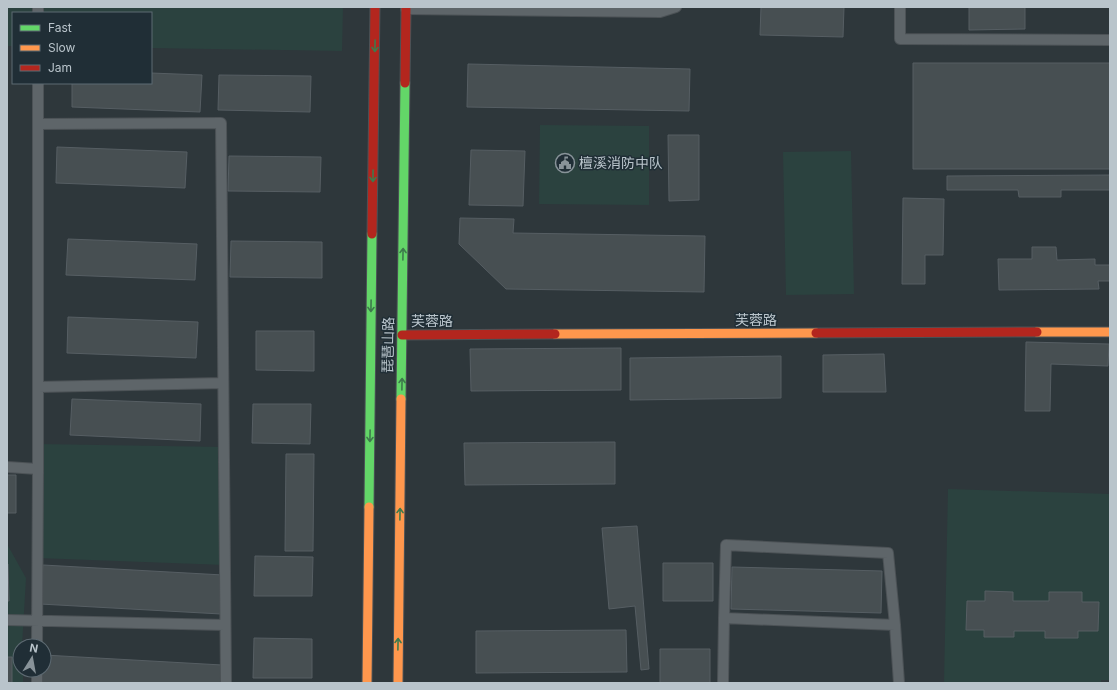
<svg xmlns="http://www.w3.org/2000/svg" width="1117" height="690" viewBox="0 0 1117 690" font-family="Inter,'Noto Sans SC',sans-serif">
<style>
.green{fill:#2b423f}
.building{fill:#474f52;stroke:#565e63}
.lines{fill:none;stroke-linecap:round;stroke-linejoin:round}
.lane-casing{stroke:#4c5256;stroke-width:12}
.fast-casing{stroke:#4c5256;stroke-width:11}
.slow-casing{stroke:#4c5256;stroke-width:11}
.jam-casing{stroke:#4c5256;stroke-width:11}
.lane{stroke:#5e6569;stroke-width:10}
.fast{stroke:#63d668;stroke-width:9}
.slow{stroke:#ff974d;stroke-width:9}
.jam{stroke:#b3261e;stroke-width:9}
.oneway{stroke:#3e7a4c}
.labels{text-anchor:middle;stroke-width:3;stroke-linejoin:round;paint-order:stroke}
.poi-label{font-size:14px;fill:#b9c4cb;stroke:#202e36;text-anchor:start}
.street-label{font-size:14px;fill:#b9c4cb;stroke:#202e36}
</style>
<rect width="100%" height="100%" fill="#2e373b"/>
<!-- green -->
<path class="green" d="M7,7h336l-1,44 -191,-3v-35h-138v33h-6z
M540,125l109,1v79l-110,-1z
M851,151l3,143 -68,1 -3,-143z
M38,444l186,3 1,118 -188,-7z
M948,489l162,5v186h-9v3h-157z
M7,544l19,34 -4,68h-2v24h3v13h-16z
M731,682h176v1h-176z"/>
<!-- building -->
<path class="building" d="M761,7h83l-1,30 -83,-2z
M969,7h56v22l-56,1z
M913,63h197v106h-197z
M468,64l222,5 -1,42 -222,-4z
M151,73l51,2 -2,37 -128,-5v-24h79z
M219,75l92,1 -1,36 -92,-2z
M668,135h31v65l-30,1z
M57,147l130,5 -2,36 -129,-5z
M471,150l54,1 -2,55 -54,-1z
M229,156l92,1 -1,35 -92,-1z
M1110,175v15h-49v7h-42l-1,-7h-71v-14z
M903,198l41,1 -1,56h-18v29h-23z
M460,218l54,1 -1,14 192,3 -1,56 -198,-3 -47,-45z
M68,239l129,5 -2,36 -129,-5z
M231,241l91,1v36l-92,-1z
M1032,247h24l1,13 38,-1v6h15v16h-12l1,8 -100,1 -1,-31h34z
M68,317l130,5 -2,36 -129,-5z
M256,331h58v40l-58,-1z
M1026,342l83,2 -1,22 -57,-2 -1,47h-25z
M621,348v42l-150,1 -1,-42z
M884,354l2,38h-63v-37z
M781,356v42l-151,2v-42z
M72,399l129,5 -1,37 -130,-6z
M253,404h58l-1,40 -58,-1z
M615,442v42l-150,1 -1,-42z
M286,454h28l-1,97h-28z
M7,475h9v38h-9z
M637,526l12,143 -8,1 -6,-64 -26,3 -7,-81z
M255,556l58,1 -1,39h-58z
M663,563h50v38h-50z
M7,564h1l1,37h-2z
M43,565l180,10 -2,39 -181,-10z
M732,567l150,4 -1,42 -150,-4z
M985,591l28,1v9h36v-9h33v10h17l-1,29h-20v7h-33v-7h-31v6h-30v-7h-18l1,-29h18z
M626,630l1,42 -151,1v-42z
M254,638l58,1v39h-59z
M660,649h50v34h-50z
M44,655l178,10 -1,18h-181v-13h4z
M7,657h5v26h-5z"/>
<g class="lines">
<defs>
<path id="lane" d="M900,7v32l210,1
M406,9l254,3 16,-5
M38,13v-6
M38,124l183,-1 5,560
M38,387l185,-4
M7,467l31,2v-386
M724,618l2,-73 162,8 7,72
M7,620l218,5
M37,646l1,-177
M37,683v-13
M723,683l1,-65 171,7 4,58"/>
<path id="fast" d="M401,399l4,-316
M369,507l3,-273"/>
<path id="slow" d="M1037,332h73
M555,334l261,-1
M367,683l2,-176
M398,683l3,-284"/>
<path id="jam" d="M405,83l1,-76
M372,234l3,-227
M816,333l221,-1
M402,335l153,-1"/>
</defs>
<!-- lane casing -->
<use href="#lane" class="lane-casing"/>
<!-- fast casing -->
<use href="#fast" class="fast-casing"/>
<!-- slow casing -->
<use href="#slow" class="slow-casing"/>
<!-- jam casing -->
<use href="#jam" class="jam-casing"/>
<!-- lane -->
<use href="#lane" class="lane"/>
<!-- fast -->
<use href="#fast" class="fast"/>
<!-- slow -->
<use href="#slow" class="slow"/>
<!-- jam -->
<use href="#jam" class="jam"/>
</g>
<!-- one-way arrows -->
<defs><path id="oneway-shaft" d="M-6 0H5M1.5-3L5.5 0L1.5 3" fill="none" stroke-width="1.6" stroke-linecap="round" stroke-linejoin="round"/></defs>
<g class="oneway">
<use href="#oneway-shaft" transform="translate(375 46) rotate(91)"/>
<use href="#oneway-shaft" transform="translate(373 176) rotate(91)"/>
<use href="#oneway-shaft" transform="translate(403 254) rotate(-89)"/>
<use href="#oneway-shaft" transform="translate(371 306) rotate(91)"/>
<use href="#oneway-shaft" transform="translate(402 384) rotate(-89)"/>
<use href="#oneway-shaft" transform="translate(370 436) rotate(91)"/>
<use href="#oneway-shaft" transform="translate(400 514) rotate(-89)"/>
<use href="#oneway-shaft" transform="translate(398 644) rotate(-89)"/>
</g>
<!-- icons -->
<defs>
<symbol id="civic-ring" viewBox="-11 -11 22 22"><circle r="9.5" fill="#202e36" stroke="#889399" stroke-width="1.5"/><path d="M-.6-6.5H3V-4.5H.6V-3L4-1V1h2V6H-6V1h2V-1L-.6-3ZM-1.2 2.5V6h2.4V2.5Z" fill="#889399"/></symbol>
</defs>
<g fill-rule="evenodd">
<use href="#civic-ring" x="554" y="152" width="22" height="22"/>
</g>
<g class="labels">
<!-- poi labels -->
<g class="poi-label">
<text x="579" y="168">檀溪消防中队</text>
</g>
<!-- street labels -->
<g class="street-label">
<text x="756" y="325">芙蓉路</text>
<text x="432" y="326">芙蓉路</text>
<text transform="translate(388 345) rotate(-89)" y="5">琵琶山路</text>
</g>
</g>
<!-- border -->
<rect width="1117" height="690" fill="none" stroke="#b9c4cb" stroke-width="16"/>
<!-- legend -->
<rect x="12" y="12" width="140" height="72" fill="#202e36" stroke="#5d6a72"/>
<rect x="20" y="25" width="20" height="6" fill="#63d668" stroke="#5d6a72"/>
<text x="48" y="32" font-size="12" fill="#b9c4cb">Fast</text>
<rect x="20" y="45" width="20" height="6" fill="#ff974d" stroke="#5d6a72"/>
<text x="48" y="52" font-size="12" fill="#b9c4cb">Slow</text>
<rect x="20" y="65" width="20" height="6" fill="#b3261e" stroke="#5d6a72"/>
<text x="48" y="72" font-size="12" fill="#b9c4cb">Jam</text>
<!-- north arrow -->
<g transform="translate(32 658) rotate(11)"><circle r="19" fill="#202e36" stroke="#5d6a72"/>
<path d="M0-3L7 15L0 10L-7 15Z" fill="#889399"/>
<text y="-6" font-size="11" font-weight="bold" text-anchor="middle" fill="#b9c4cb">N</text>
</g>
</svg>
